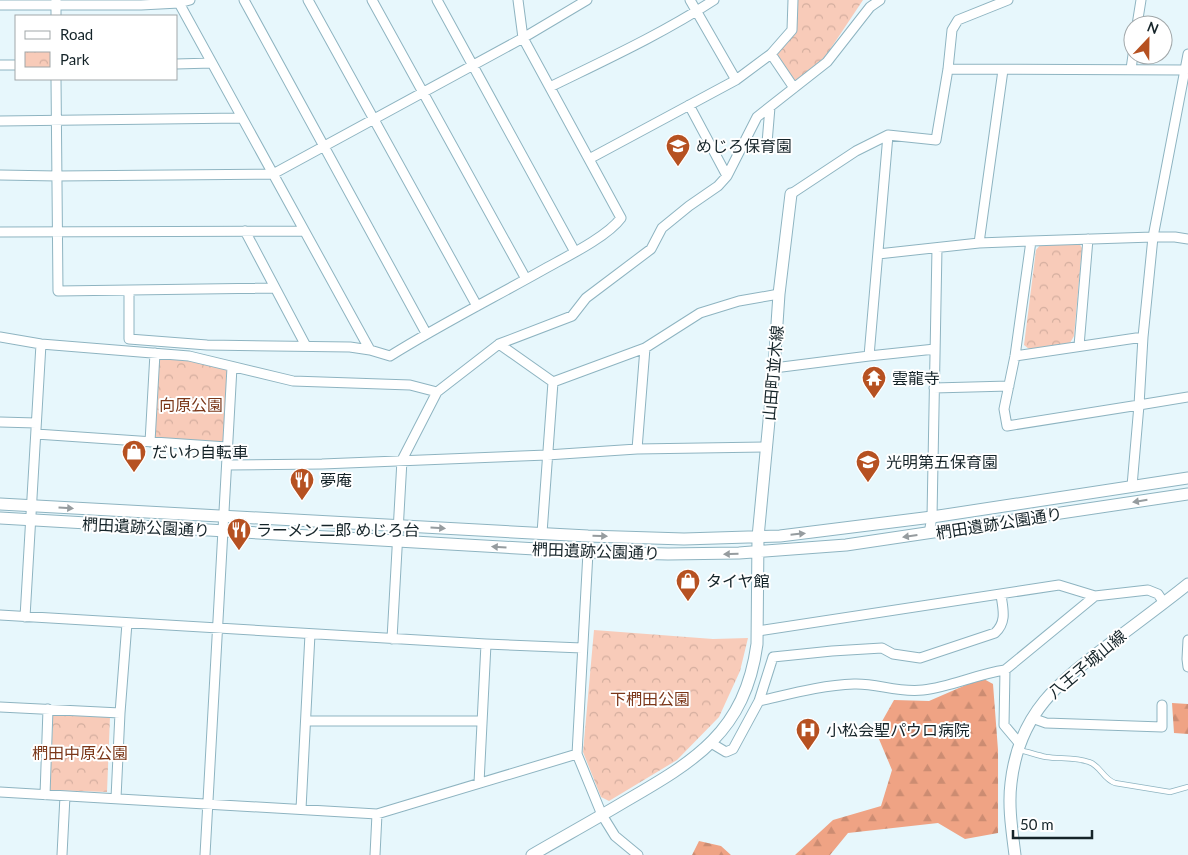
<svg xmlns="http://www.w3.org/2000/svg" width="1188" height="855" viewBox="0 0 1188 855" font-family="Lato,'Noto Sans JP',sans-serif">
<style>
.forest{fill:url(#forest-firs)}
.park{fill:url(#park-crowns)}
.lines{fill:none;stroke-linecap:round;stroke-linejoin:round}
.lane-casing{stroke:#8eb4c1;stroke-width:6}
.street-casing{stroke:#8eb4c1;stroke-width:11}
.secondary-casing{stroke:#8eb4c1;stroke-width:13}
.lane{stroke:#fff;stroke-width:4.5}
.street{stroke:#fff;stroke-width:9}
.secondary{stroke:#fff;stroke-width:11}
.oneway{fill:#969c9f}
.labels{text-anchor:middle;stroke-width:4;stroke-linejoin:round;paint-order:stroke}
.poi-label{font-size:16px;fill:#152429;stroke:#fff;text-anchor:start}
.street-label{font-size:16px;fill:#152429;stroke:#fff}
.park-label{font-size:16px;fill:#7b3719;stroke:#fff}
</style>
<defs>
<pattern id="forest-firs" width="22" height="20" patternUnits="userSpaceOnUse" patternTransform="scale(1.25)"><rect width="22" height="20" fill="#efa384"/><path d="M5 1l3.5 6h-7zM16 11l3.5 6h-7z" fill="#cc8c72"/></pattern>
<pattern id="park-crowns" width="20" height="18" patternUnits="userSpaceOnUse" patternTransform="scale(1.25)"><rect width="20" height="18" fill="#f8cbb9"/><path d="M2 6a3 3 0 1 1 6 0M12 15a3 3 0 1 1 6 0" fill="none" stroke="#d4ae9f"/></pattern>
</defs>
<rect width="100%" height="100%" fill="#e7f7fc"/>
<!-- forest -->
<path class="forest" d="M982,678l11,6 5,66v83l-33,6 -27,-16 -90,10 -18,22h-35l38,-35 48,-14 11,-36 -16,-38 18,-32 35,1z
M1172,703l16,1v30l-14,-1z
M699,841l22,5 10,9h-39z"/>
<!-- park -->
<path class="park" d="M797,0h66l-38,57 -30,25 -20,-28 21,-23z
M1079,243l3,5 -8,88 -4,7 -41,6 -5,-4 12,-95 5,-6z
M155,353l77,14 -5,80 -77,-5z
M594,630l119,9 35,-1 -8,33 -21,46 -42,43 -68,41 -8,-4 -18,-45z
M53,715l57,2 -3,75 -57,-2z"/>
<g class="lines">
<defs>
<path id="lane" d="M1019,750c9,2 18,5 27,7 14,2 29,0 43,5 11,3 14,17 26,21l55,9 18,-5"/>
<path id="street" d="M244,0l182,333
M308,0l169,306
M372,0l154,279
M437,0l138,252
M690,0l46,80
M179,3l191,347
M0,5h141l38,-2 11,-3
M56,16v-16
M1137,25l4,-25
M771,54l23,34
M1188,54l-35,183 -10,100 -4,68 49,-8
M176,64l36,-1
M0,65h16
M948,69l237,1
M1131,69l2,-14
M56,79l2,212 217,-3
M550,87c55,-27 112,-53 164,-87
M689,105l38,71
M0,121l242,-3
M767,143l3,-36
M589,159l147,-79 35,-26 21,-24 1,-30
M0,175l57,1 216,-2 250,-136 64,-38
M791,194l65,-43 32,-16 48,5 12,-71 4,-39 6,-10 50,-20
M245,231l61,115
M0,232l304,-1
M1031,241l-16,115 -11,53 3,17 132,-21 -7,81
M979,243l24,-173
M878,254l101,-11 52,-2 122,-4h22l13,2
M129,291v48l78,6 143,2 20,3 20,6c51,-32 105,-59 158,-89 20,-11 60,-31 73,-49l-98,-180 -5,-38
M0,337l41,7 148,12 104,25 117,4 27,7
M499,344l54,38
M1079,346l9,-107
M869,356l66,-7
M1015,356l128,-19
M774,368l95,-12 19,-221
M934,388l75,-2
M0,422l36,1
M36,434l191,13
M150,442l5,-89
M637,449l8,-101
M227,465l95,-1 225,-9 90,-6 129,-2
M542,533l11,-151 92,-34 55,-35 39,-12 40,-7
M929,533l3,-16 5,-269
M588,552l-11,202 25,61 13,21 23,19
M0,615l486,29 96,4
M25,617l16,-273
M758,631l301,-46 36,11
M392,639l10,-179 35,-68 62,-48 73,-28 14,-18 65,-49 11,-21 27,-22 29,-20 9,-10 30,-59 70,-55 43,-55 10,-7
M1188,640l-1,19 1,8
M1005,670l-1,55 16,19
M759,701l14,-44 59,-6 50,-3 11,6 27,4 75,-25c12,-11 8,-24 6,-38
M0,707l120,6
M1032,718l14,5 116,4v-22
M306,721h175
M711,743l15,9 7,-3 26,-48c31,-7 63,-16 95,-17 23,-1 43,9 69,6 28,-3 54,-16 82,-20l90,-74 53,-6 10,4 6,9
M479,783l7,-139
M0,792l377,22 200,-60
M45,795l3,-86
M116,798l4,-85 7,-90
M301,809l9,-175
M62,855l3,-59
M205,855l27,-488
M375,855l2,-41"/>
<path id="secondary" d="M0,504l588,32 96,3 96,-3 152,-19 256,-39
M0,518l588,34 80,2 71,-1 107,-8 342,-51
M532,855c31,-18 62,-35 92,-53 71,-41 121,-70 133,-158l1,-107 16,-169 5,-74 12,-100
M1015,855c-3,-24 -7,-49 -4,-72 8,-71 48,-101 101,-141 25,-19 51,-38 76,-58"/>
</defs>
<!-- lane casing -->
<use href="#lane" class="lane-casing"/>
<!-- street casing -->
<use href="#street" class="street-casing"/>
<!-- secondary casing -->
<use href="#secondary" class="secondary-casing"/>
<!-- lane -->
<use href="#lane" class="lane"/>
<!-- street -->
<use href="#street" class="street"/>
<!-- secondary -->
<use href="#secondary" class="secondary"/>
</g>
<!-- one-way arrows -->
<defs><path id="oneway-solid" d="M-6-.8H1V-3.2L6.5 0L1 3.2V.8H-6Z" transform="scale(1.25)"/></defs>
<g class="oneway">
<use href="#oneway-solid" transform="translate(1140 501) rotate(171)"/>
<use href="#oneway-solid" transform="translate(66 508) rotate(3)"/>
<use href="#oneway-solid" transform="translate(438 528) rotate(3)"/>
<use href="#oneway-solid" transform="translate(798 534) rotate(-6)"/>
<use href="#oneway-solid" transform="translate(600 536) rotate(2)"/>
<use href="#oneway-solid" transform="translate(910 536) rotate(172)"/>
<use href="#oneway-solid" transform="translate(499 547) rotate(-177)"/>
<use href="#oneway-solid" transform="translate(731 554) rotate(179)"/>
</g>
<!-- icons -->
<defs>
<symbol id="school-pin" viewBox="-11 -11 22 30"><path d="M0 17L-7.5 6A9.5 9.5 0 1 1 7.5 6Z" fill="#b65121" stroke="#fff"/><path d="M0-5L7-2L0 1L-7-2ZM-4 1L0 2.5L4 1V4Q0 6-4 4Z" fill="#fff"/></symbol>
<symbol id="temple-pin" viewBox="-11 -11 22 30"><path d="M0 17L-7.5 6A9.5 9.5 0 1 1 7.5 6Z" fill="#b65121" stroke="#fff"/><path d="M0-6L5-2H3V0L6.5 2.5H4V6H1.5V3h-3V6H-4V2.5H-6.5L-3 0V-2H-5Z" fill="#fff"/></symbol>
<symbol id="shop-pin" viewBox="-11 -11 22 30"><path d="M0 17L-7.5 6A9.5 9.5 0 1 1 7.5 6Z" fill="#b65121" stroke="#fff"/><path d="M-5-2.5h2.3a2.7 3.5 0 0 1 5.4 0H5L5.5 6h-11ZM-1.5-2.5h3a1.5 2.3 0 0 0-3 0Z" fill="#fff"/></symbol>
<symbol id="restaurant-pin" viewBox="-11 -11 22 30"><path d="M0 17L-7.5 6A9.5 9.5 0 1 1 7.5 6Z" fill="#b65121" stroke="#fff"/><path d="M-5-6h1v4h1v-4h1v4h1v-4h1v5L-1.5 .5V6h-2V.5L-5-1ZM5-6V6H3V1.5H1.5Q1.5-4 5-6Z" fill="#fff"/></symbol>
<symbol id="hospital-pin" viewBox="-11 -11 22 30"><path d="M0 17L-7.5 6A9.5 9.5 0 1 1 7.5 6Z" fill="#b65121" stroke="#fff"/><path d="M-5-5h3v3.5h4V-5h3V5h-3V1.5h-4V5h-3Z" fill="#fff"/></symbol>
</defs>
<g fill-rule="evenodd">
<use href="#school-pin" x="664" y="132" width="28" height="38"/>
<use href="#temple-pin" x="860" y="364" width="28" height="38"/>
<use href="#shop-pin" x="120" y="438" width="28" height="38"/>
<use href="#school-pin" x="854" y="448" width="28" height="38"/>
<use href="#restaurant-pin" x="288" y="466" width="28" height="38"/>
<use href="#restaurant-pin" x="225" y="516" width="28" height="38"/>
<use href="#shop-pin" x="674" y="567" width="28" height="38"/>
<use href="#hospital-pin" x="794" y="716" width="28" height="38"/>
</g>
<g class="labels">
<!-- poi labels -->
<g class="poi-label">
<text x="696" y="152">めじろ保育園</text>
<text x="892" y="384">雲龍寺</text>
<text x="152" y="458">だいわ自転車</text>
<text x="886" y="468">光明第五保育園</text>
<text x="320" y="486">夢庵</text>
<text x="256" y="536">ラーメン二郎 めじろ台</text>
<text x="706" y="587">タイヤ館</text>
<text x="826" y="736">小松会聖パウロ病院</text>
</g>
<!-- street labels -->
<g class="street-label">
<text transform="translate(773 373) rotate(-85)" y="6">山田町並木線</text>
<text transform="translate(999 523) rotate(-9)" y="6">椚田遺跡公園通り</text>
<text transform="translate(146 527) rotate(3)" y="6">椚田遺跡公園通り</text>
<text transform="translate(596 551) rotate(2)" y="6">椚田遺跡公園通り</text>
<text transform="translate(1087 664) rotate(-40)" y="6">八王子城山線</text>
</g>
<!-- park labels -->
<g class="park-label">
<text x="191" y="411">向原公園</text>
<text x="650" y="705">下椚田公園</text>
<text x="80" y="759">椚田中原公園</text>
</g>
</g>
<!-- legend -->
<rect x="15" y="15" width="162" height="65" fill="#ffffff" stroke="#a1a7a9"/>
<rect x="25" y="31" width="25" height="8" fill="#ffffff" stroke="#a1a7a9"/>
<text x="60" y="40" font-size="15" fill="#152429">Road</text>
<rect x="25" y="52" width="25" height="15" fill="url(#park-crowns)" stroke="#a1a7a9"/>
<text x="60" y="65" font-size="15" fill="#152429">Park</text>
<!-- north arrow -->
<g transform="translate(1148 40) rotate(22)"><circle r="24" fill="#ffffff" stroke="#a1a7a9"/>
<path d="M0-4L9 19L0 12L-9 19Z" fill="#b65121"/>
<text y="-8" font-size="14" font-weight="bold" text-anchor="middle" fill="#152429">N</text>
</g>
<!-- scale -->
<path d="M1013 830v8h79v-8" fill="none" stroke="#152429" stroke-width="2.5"/>
<text x="1020" y="830" font-size="15" fill="#152429" stroke="#ffffff" stroke-width="4" paint-order="stroke">50 m</text>
</svg>
